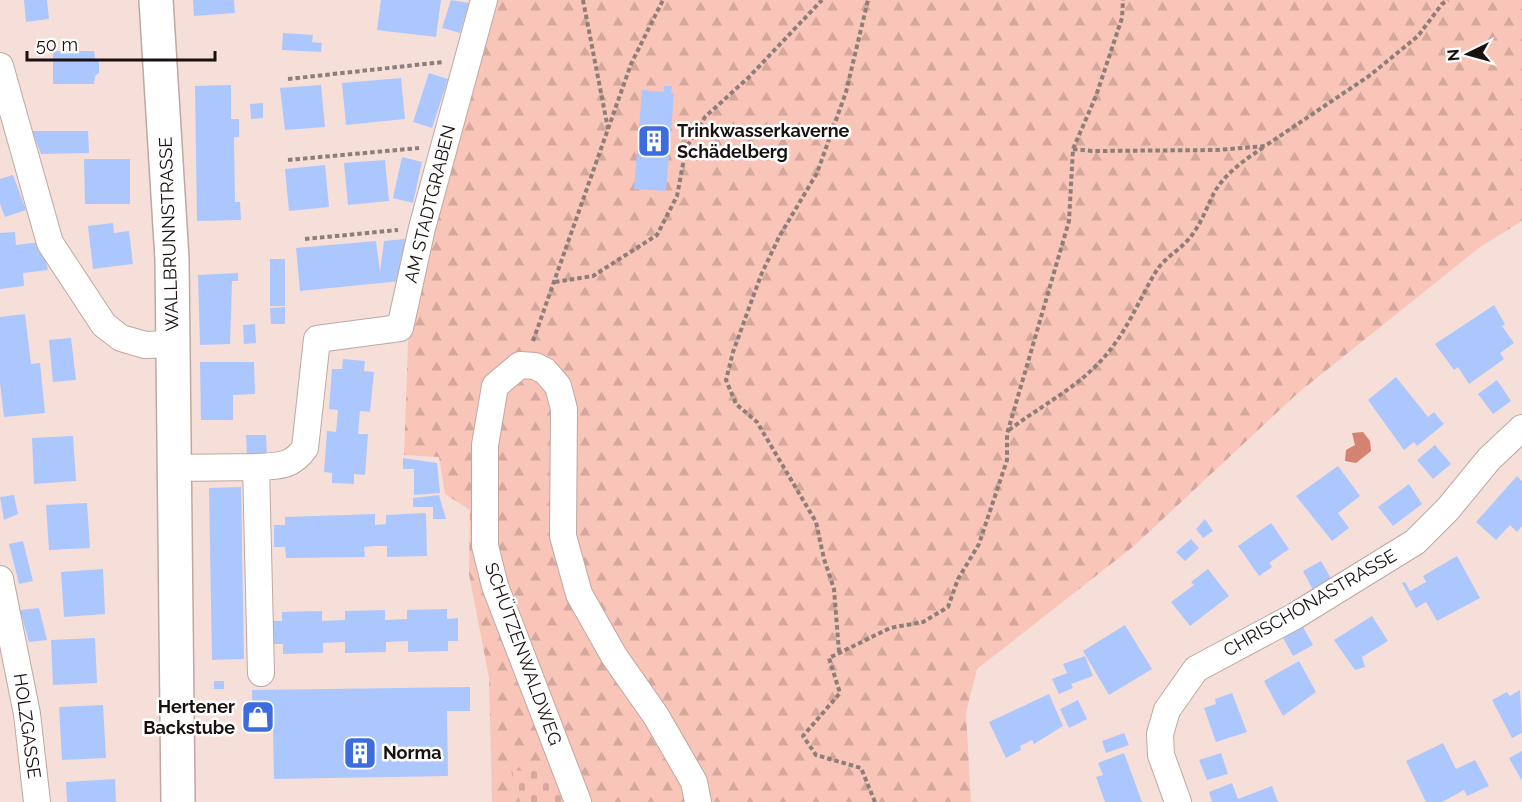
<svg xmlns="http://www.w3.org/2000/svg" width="1522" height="802" viewBox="0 0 1522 802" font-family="Raleway,sans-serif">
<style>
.forest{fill:url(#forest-firs)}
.cemetery{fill:url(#cemetery-stones)}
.water{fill:#d3836f}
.building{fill:#acc7fe}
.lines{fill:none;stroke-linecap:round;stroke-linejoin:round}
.street-casing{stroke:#bea8a2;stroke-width:28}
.secondary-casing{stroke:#bea8a2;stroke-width:36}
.path{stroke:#8e7e7a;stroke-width:4;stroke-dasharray:4.5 3;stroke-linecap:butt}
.street{stroke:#fff;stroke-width:26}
.secondary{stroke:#fff;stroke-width:33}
.labels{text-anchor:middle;stroke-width:5;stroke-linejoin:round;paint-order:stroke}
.poi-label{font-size:18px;font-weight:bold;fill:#19110f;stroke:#fff;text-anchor:start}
.street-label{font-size:18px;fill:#19110f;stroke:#fff}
</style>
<defs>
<pattern id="forest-firs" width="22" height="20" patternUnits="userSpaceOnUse" patternTransform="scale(1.5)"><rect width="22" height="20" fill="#f9c5b8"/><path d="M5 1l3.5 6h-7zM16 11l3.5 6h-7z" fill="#d5a89d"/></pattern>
<pattern id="cemetery-stones" width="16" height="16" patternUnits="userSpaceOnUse" patternTransform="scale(1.5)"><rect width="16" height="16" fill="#f9c5b8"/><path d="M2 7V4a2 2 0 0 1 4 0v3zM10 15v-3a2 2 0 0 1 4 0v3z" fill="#d5a89d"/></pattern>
</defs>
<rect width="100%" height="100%" fill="#f6dfd9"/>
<!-- forest -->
<path class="forest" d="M489,0h1033v221l-42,26 -182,146 -164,153 -157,123 -11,43 5,90h-479l-3,-124 -20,-104 1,-64 -25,-16 -6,-37 -35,-2 4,-113z"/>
<!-- cemetery -->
<path class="cemetery" d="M559,769l10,33h-49l-9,-31z"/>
<!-- water -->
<path class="water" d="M1363,432l7,9 1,10 -15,12 -11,-2 1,-11 9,-5 -3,-12z"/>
<!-- building -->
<path class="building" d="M24,0h23l2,19 -23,3z
M193,0h41l1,13 -41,3z
M381,0h60l-5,37 -59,-7z
M451,0l18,3 -9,30 -18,-5z
M283,33l30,2 -1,7 10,1 -1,9 -39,-2z
M53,51h41l1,7 4,4v11l-4,3 -1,8h-41z
M429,73l19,6 -16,49 -19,-6z
M401,78l4,41 -59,6 -4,-42z
M231,85v34h8v18h-5l1,65h5l1,18 -44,1 -2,-135z
M321,85l4,42 -40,3 -5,-42z
M664,86h8l-1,7h3l-8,98 -32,-2 8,-99 22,2z
M263,103v15l-12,1 -1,-15z
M32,131h56l1,22 -48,1z
M402,157l20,5 -9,41 -20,-5z
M84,159h46v45h-45z
M385,160l4,41 -41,4 -4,-42z
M325,165l4,42 -40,4 -4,-42z
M13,175l13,35 -21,7 -5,-13v-25z
M113,223l1,10 15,-2 4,33 -40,5 -5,-43z
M15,232l1,13 25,-3 7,28 -25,3 1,13 -24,3v-56z
M405,239l-1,20 -4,1 1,21 -101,10 -4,-43 80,-7 4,31 4,-31z
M270,259h15v47h-15z
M238,273v8h-6l-2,63 -30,1 -2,-70z
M1494,305l11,19 -3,2 12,17 -14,10 4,6 -35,25 -11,-17 -4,3 -19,-26z
M285,307v17h-14l-1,-16z
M25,314l6,50 9,-1 5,50 -41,4 -4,-34v-66z
M255,324l1,19 -12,1 -1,-19z
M71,338l5,42 -23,2 -4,-42z
M343,359l22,2 -1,10 10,1 -4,40 -10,-1 -2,23h10l-3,41 -11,-1v10l-22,-1v-10l-8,-1 3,-41 9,1 2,-22 -9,-1 3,-40h10z
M200,362h54l1,32 -22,1v25h-32z
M1396,377l32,40 6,-5 10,12 -27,22 -3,-4 -10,8 -36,-50z
M1497,380l14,21 -18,13 -15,-20z
M246,435h20l1,21 -20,1z
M73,436l3,45 -42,3 -2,-46z
M1435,445l16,19 -18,15 -16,-19z
M403,458l34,5 3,30 -26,2v-26h-11z
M1338,466l22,30 -22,17 11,15 -17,13 -36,-45z
M1517,476l5,5v45l-5,6 -7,-7 -14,15 -20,-18z
M1409,484l13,20 -29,22 -15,-19z
M241,487l3,172 -32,1 -3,-172z
M14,495l4,19 -14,6 -4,-23z
M439,495l7,24h-13v-12h-20v-9z
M87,503l3,45 -41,2 -3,-45z
M426,513l1,43 -40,1v-11h-12l-11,1 1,10 -79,1 -1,-11h-11v-22h11v-8l90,-3v11l11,-1v-9z
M1205,519l8,12 -10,7 -7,-9z
M1271,523l18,26 -20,14 3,4 -13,9 -21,-30z
M1191,539l8,9 -14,13 -9,-9z
M23,541l10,40 -14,3 -10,-40z
M1457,556l23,42 -43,23 -11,-19 -10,6 -14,-25 3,-1 5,9 16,-9 -3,-6z
M1321,561l11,19 -19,10 -10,-19z
M103,569l2,45 -41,3 -3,-45z
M1208,569l21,27 -39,30 -19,-24 23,-17 -3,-3z
M39,608l8,32 -18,2 -9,-32z
M447,609v10l11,-1v23h-10v10l-40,1v-11l-22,1v10l-41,1v-11l-22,1v10l-40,1v-10h-11l-1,-23h11v-9l40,-1v10l23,-1v-9l40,-1v10l22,-1v-9z
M1372,616l16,25 -26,16 3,10 -10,3 -21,-30z
M1125,625l27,44 -43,26 -26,-44z
M1302,625l11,20 -20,11 -11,-20z
M95,638l2,45 -44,2 -2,-45z
M1085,656l8,20 -22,8 2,4 -14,6 -7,-15 15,-6 -4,-9z
M1299,661l17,31 -33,24 -19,-35z
M214,681h10v8h-10z
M470,687v24h-23l1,65 -174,3 -1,-50h-20l-1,-39z
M1520,690l2,43 -10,5 -20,-38 15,-8 3,4z
M1232,693l15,39 -31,10 -12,-34 12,-4 -1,-5z
M1049,694l14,32 -29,18 -2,-4 -12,6 1,4 -15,8 -17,-36z
M1078,700l9,19 -18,9 -9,-19z
M103,705l3,53 -44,2 -3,-53z
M1124,733l5,12 -23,8 -4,-12z
M1443,743l13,26 19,-9 14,26 -22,10 -3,-6 -22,12h-16l-20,-41z
M1522,751v30l-13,-23z
M1124,753l18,49h-37l-9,-25 7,-2 -5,-12z
M1221,753l7,21 -21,6 -8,-20z
M115,779l1,23h-49l-1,-20z
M1232,783l6,16 34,-13 6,16h-66l-3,-10z"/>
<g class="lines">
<defs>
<path id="street" d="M0,66l50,177 54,82 17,13 24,7 28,-1
M256,467c22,-1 36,0 49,-19l12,-109 83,-11 22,-100 62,-228
M174,468l82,-1 5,206
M0,579l27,135 10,88
M578,802l-83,-216 -10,-40v-101l10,-59 25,-21 15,1 10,5 13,15 6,23 -1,127 16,58 35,62 42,60 38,66 4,20
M1178,802l-17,-47 -1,-21 7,-24 29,-41 99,-53 120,-74 33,-33 41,-50 33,-31"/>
<path id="secondary" d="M156,0l16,259 6,543"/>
</defs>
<!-- street casing -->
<use href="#street" class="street-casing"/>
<!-- secondary casing -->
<use href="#secondary" class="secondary-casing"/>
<!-- path -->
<path class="path" d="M583,0l25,129
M288,79l155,-17
M1073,149l19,2 125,-1 48,-4 104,-70 49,-40 24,-32 6,-4
M288,160l131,-12
M305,239l93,-9
M555,282l38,-6 64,-41 20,-39 9,-48 19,-31 44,-40 73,-77
M533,341l98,-277 32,-64
M1009,430c33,-25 70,-43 97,-75 21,-24 33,-55 49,-82 8,-14 22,-21 32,-32 13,-14 19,-32 27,-48 11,-20 32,-34 50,-46
M839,652l-5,-63 -10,-30 -8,-37 -59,-100 -21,-18 -10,-24 7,-28 28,-77 18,-38 38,-64 29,-81 22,-92
M875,802l-14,-34 -45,-13 -13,-19 37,-43 -11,-35 61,-30 33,-6 25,-15 10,-28 21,-35 28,-84v-26l62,-213 4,-72 23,-53 26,-78 1,-18"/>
<!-- street -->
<use href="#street" class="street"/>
<!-- secondary -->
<use href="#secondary" class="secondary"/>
</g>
<!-- icons -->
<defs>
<symbol id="building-square" viewBox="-11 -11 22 22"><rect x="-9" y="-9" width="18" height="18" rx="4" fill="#3d6cdd" stroke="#fff"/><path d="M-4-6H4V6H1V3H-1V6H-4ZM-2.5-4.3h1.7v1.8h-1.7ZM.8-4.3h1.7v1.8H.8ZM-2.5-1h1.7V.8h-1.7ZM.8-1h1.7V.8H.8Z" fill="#fff"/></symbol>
<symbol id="shop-square" viewBox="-11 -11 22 22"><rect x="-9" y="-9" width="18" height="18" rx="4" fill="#3d6cdd" stroke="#fff"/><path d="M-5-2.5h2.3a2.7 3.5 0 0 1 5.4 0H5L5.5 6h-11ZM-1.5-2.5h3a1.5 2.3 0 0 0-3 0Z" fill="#fff"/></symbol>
</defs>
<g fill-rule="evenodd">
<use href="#building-square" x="635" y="122" width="38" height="38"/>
<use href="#shop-square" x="239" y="698" width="38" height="38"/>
<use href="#building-square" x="341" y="734" width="38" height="38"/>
</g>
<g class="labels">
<!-- poi labels -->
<g class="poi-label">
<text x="677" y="137">Trinkwasserkaverne<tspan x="677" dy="21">Schädelberg</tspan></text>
<text x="235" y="713" text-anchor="end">Hertener<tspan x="235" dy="21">Backstube</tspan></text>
<text x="383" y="759">Norma</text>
</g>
<!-- street labels -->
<g class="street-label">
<text transform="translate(430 204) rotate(-76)" y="6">AM STADTGRABEN</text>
<text transform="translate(169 234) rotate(-92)" y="6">WALLBRUNNSTRASSE</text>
<text transform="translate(1310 603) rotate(-30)" y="6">CHRISCHONASTRASSE</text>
<text transform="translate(523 654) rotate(70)" y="6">SCHÜTZENWALDWEG</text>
<text transform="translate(27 726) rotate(82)" y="6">HOLZGASSE</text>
</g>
</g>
<!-- north arrow -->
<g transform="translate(1468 54) rotate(265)" stroke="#ffffff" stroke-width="4.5" paint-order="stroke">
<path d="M0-4.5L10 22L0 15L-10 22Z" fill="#19110f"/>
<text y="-9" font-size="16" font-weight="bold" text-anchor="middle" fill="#19110f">N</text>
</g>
<!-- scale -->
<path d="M27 51v9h188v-9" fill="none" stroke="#19110f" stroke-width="3"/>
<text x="36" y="51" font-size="18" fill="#19110f" stroke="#ffffff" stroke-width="4.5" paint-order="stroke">50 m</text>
</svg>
